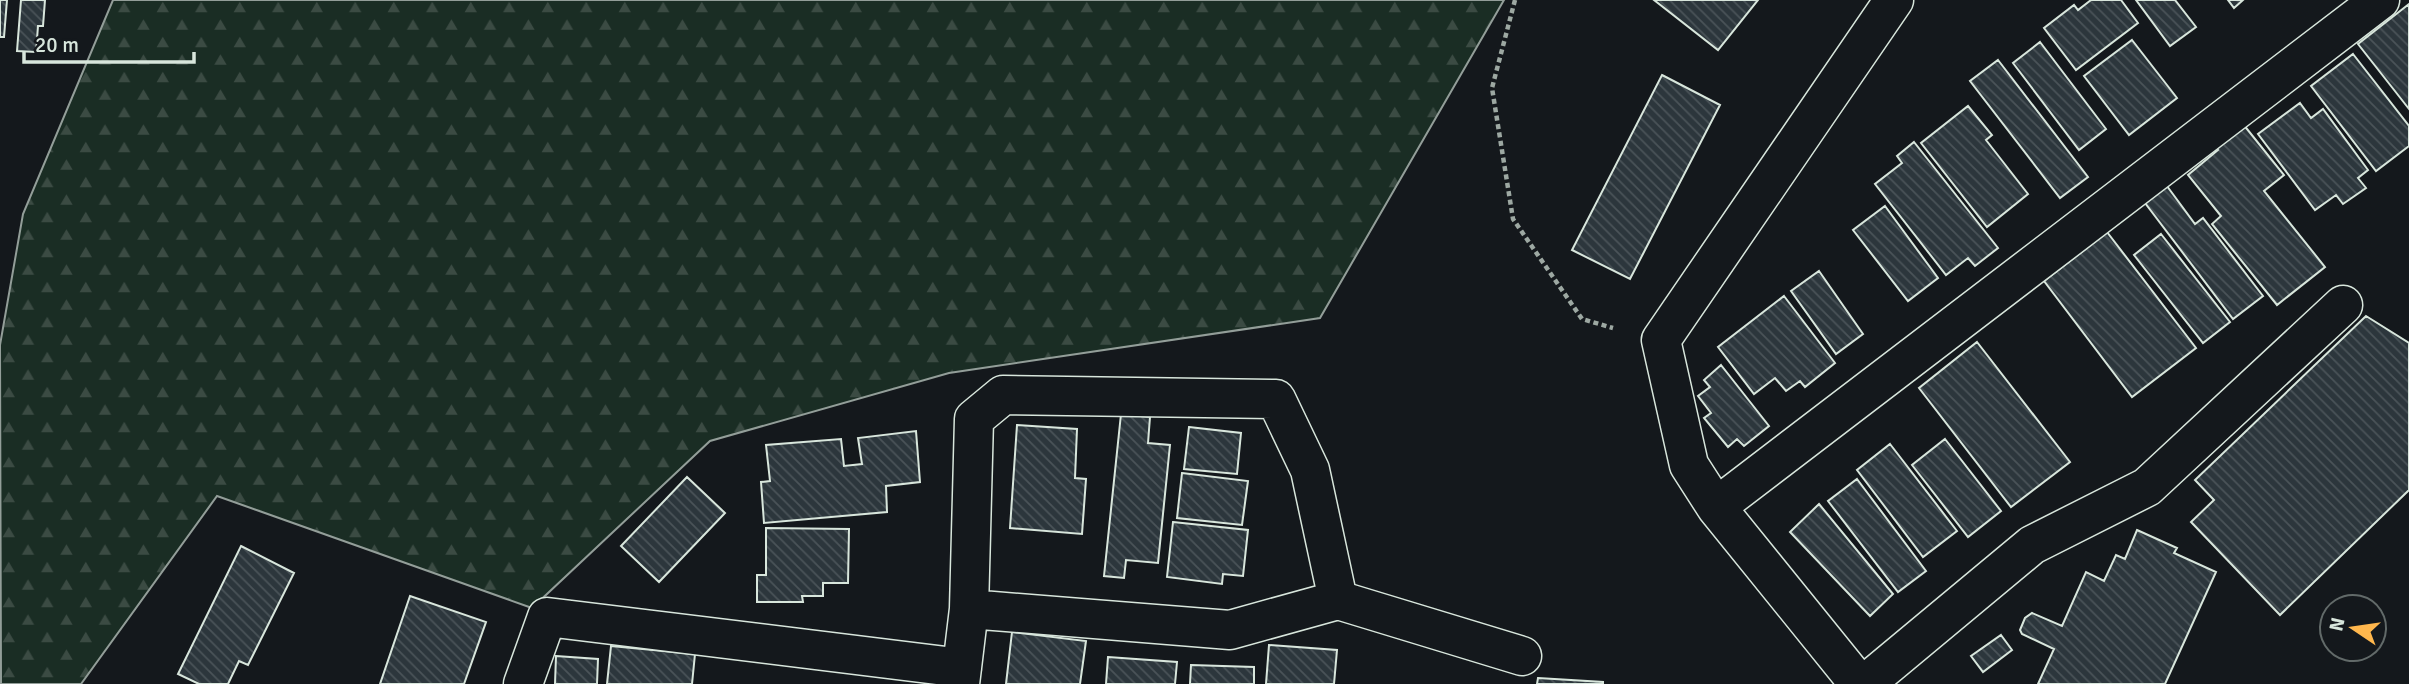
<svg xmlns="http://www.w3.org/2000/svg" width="2409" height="684" viewBox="0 0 2409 684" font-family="Signika,sans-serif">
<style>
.forest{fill:url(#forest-firs);stroke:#939e99;stroke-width:2}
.building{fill:url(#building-back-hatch);stroke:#d8e6dc;stroke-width:2}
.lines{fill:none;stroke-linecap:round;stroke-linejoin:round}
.street-casing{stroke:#d8e6dc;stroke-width:41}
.path{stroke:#9da8a2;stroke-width:4.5;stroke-dasharray:5 3.5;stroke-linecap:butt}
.street{stroke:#14181c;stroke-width:38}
</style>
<defs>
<pattern id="forest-firs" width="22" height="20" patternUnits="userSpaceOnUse" patternTransform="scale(1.75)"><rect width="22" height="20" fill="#1a2d24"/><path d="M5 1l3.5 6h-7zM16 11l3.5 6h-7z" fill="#3b4b43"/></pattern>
<pattern id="building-back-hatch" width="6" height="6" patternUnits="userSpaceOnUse" patternTransform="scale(1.75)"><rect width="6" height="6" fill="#2c363c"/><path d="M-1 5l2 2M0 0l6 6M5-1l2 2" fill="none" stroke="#4a5358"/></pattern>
</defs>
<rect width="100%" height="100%" fill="#14181c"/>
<!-- forest -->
<path class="forest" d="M113,0h1391l-184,318 -371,55 -239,68 -178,167 -315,-112 -136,188h-80l-1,-339 23,-131z"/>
<!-- building -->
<path class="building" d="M0,0h7l-3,37h-4z
M21,0h24l-2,26h-5l-2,26 -19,-1z
M1654,0h104l-40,50z
M2091,0h30l17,23 -62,47 -32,-42 30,-23 4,5z
M2136,0h39l21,27 -26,19z
M2228,0h15l-9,8z
M2409,4v105l-51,-65z
M2132,40l45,58 -48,37 -45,-59z
M2040,42l66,87 -27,21 -66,-87z
M2353,54l56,72v20l-33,25 -65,-85z
M1998,60l90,117 -28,21 -90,-117z
M1662,75l58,30 -90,174 -58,-29z
M2300,103l11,15 12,-9 45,61 -10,8 8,10 -23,16 -7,-9 -21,15 -57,-76z
M1968,106l24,29 -6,5 42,54 -41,33 -66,-84z
M2243,124l41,51 -20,16 61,76 -48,38 -65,-81 9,-8 -33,-41 30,-25 -3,-3z
M1914,142l84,106 -23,18 -7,-8 -22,17 -71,-91 27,-21 -5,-7z
M2164,182l31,42 8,-6 60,78 -30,23 -91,-120z
M1885,206l53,72 -30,23 -55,-71z
M2107,232l89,116 -64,49 -88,-116z
M2161,234l69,88 -27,21 -69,-88z
M1819,271l44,63 -27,20 -45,-63z
M1784,296l51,67 -30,24 -5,-6 -14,10 -11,-13 -21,16 -36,-47z
M2366,316l43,27v147l-129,125 -89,-93 23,-22 -19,-20z
M1977,342l93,120 -59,45 -92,-119z
M1721,365l48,61 -25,20 -7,-7 -9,8 -24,-29 7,-5 -13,-17 12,-9 -6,-7z
M1121,414l29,3 -2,26 22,2 -12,118 -32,-3 -2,18 -20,-2z
M1017,425l60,4 -2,49 11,1 -4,55 -72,-6z
M1189,427l52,6 -4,41 -53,-5z
M916,431l4,51 -34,4 1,26 -123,11 -3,-41 9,-1 -4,-36 75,-6 3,27 18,-2 -4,-26z
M1945,439l56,72 -33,26 -56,-72z
M1890,444l67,87 -34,26 -66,-87z
M1182,473l66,8 -6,44 -65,-7z
M687,477l38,36 -66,69 -38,-36z
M1857,479l69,92 -28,21 -70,-91z
M1819,504l74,90 -23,22 -80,-84z
M1173,522l75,8 -5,46 -20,-2 -1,10 -55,-7z
M766,528l83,1 -1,54h-25v13h-21l1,6h-46v-27h9z
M2137,530l40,18 -3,5 42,19 -51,112h-127l16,-35 -32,-15 -2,-4 5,-12 7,-5 30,13 24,-54 18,9 12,-26 9,4z
M241,546l53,27 -46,92 -9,-4 -11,23h-29l-21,-10z
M410,596l76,26 -22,62h-84z
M1012,632l74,9 -6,43h-74z
M2001,635l11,15 -29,22 -12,-16z
M1269,645l68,5 -3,34h-68z
M611,646l84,8 -3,30h-85z
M556,656l42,3 -1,25h-42z
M1108,657l69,5 -2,22h-69z
M1191,665l63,2v17h-64z
M1538,678l65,4v2h-66z"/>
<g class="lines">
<defs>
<path id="street" d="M1716,507l664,-507
M969,609l261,21 108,-30 184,56
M523,684l24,-67 415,51
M960,684l9,-75 5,-190 29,-24 273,4 34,71 28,130
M1859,684l-143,-177 -27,-42 -28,-125 233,-340
M1865,684l167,-139 115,-58 196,-182"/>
</defs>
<!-- street casing -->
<use href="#street" class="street-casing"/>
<!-- path -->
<path class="path" d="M1515,0l-23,88 21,131 69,100 31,9"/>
<!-- street -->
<use href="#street" class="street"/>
</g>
<!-- north arrow -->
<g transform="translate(2353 628) rotate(283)"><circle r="33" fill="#14181c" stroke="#626a69" stroke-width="2"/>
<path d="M0-5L12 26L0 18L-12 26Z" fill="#ffb74d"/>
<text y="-10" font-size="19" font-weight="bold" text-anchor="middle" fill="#d8e6dc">N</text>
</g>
<!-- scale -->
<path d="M24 52v10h170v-10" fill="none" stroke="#d8e6dc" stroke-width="3.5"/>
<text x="35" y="52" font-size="21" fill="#d8e6dc" stroke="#14181c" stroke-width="5" paint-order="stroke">20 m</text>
</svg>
